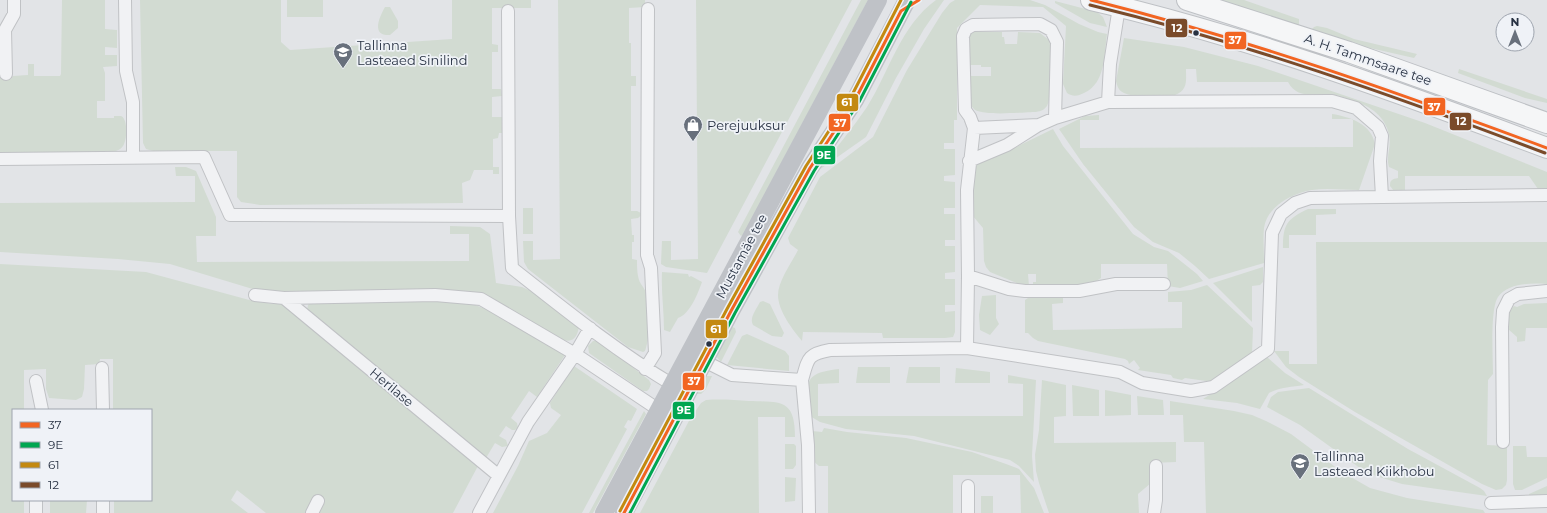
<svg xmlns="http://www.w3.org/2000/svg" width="1547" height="513" viewBox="0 0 1547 513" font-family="Montserrat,sans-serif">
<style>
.green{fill:#d2dbd2}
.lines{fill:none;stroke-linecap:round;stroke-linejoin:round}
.street-casing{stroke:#c0c2c5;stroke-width:14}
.primary-casing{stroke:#bec1c5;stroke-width:22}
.street{stroke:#f1f2f4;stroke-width:12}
.secondary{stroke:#bfc2c7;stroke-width:18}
.primary{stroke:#f5f6f7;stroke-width:20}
.bus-1-casing{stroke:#eff2f7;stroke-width:6}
.bus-2-casing{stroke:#eff2f7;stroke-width:6}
.bus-3-casing{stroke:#eff2f7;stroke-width:6}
.bus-4-casing{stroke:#eff2f7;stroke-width:6}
.bus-1{stroke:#f26522;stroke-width:3}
.bus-2{stroke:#00a651;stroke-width:3}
.bus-3{stroke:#c38910;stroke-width:3}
.bus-4{stroke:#7a4b2a;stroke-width:3}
.bus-dot{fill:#273142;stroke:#eff2f7;stroke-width:1.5}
.labels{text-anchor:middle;stroke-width:3.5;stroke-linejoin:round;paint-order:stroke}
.poi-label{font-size:13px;fill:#273142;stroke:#eff2f7;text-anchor:start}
.street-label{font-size:13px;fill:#273142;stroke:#eff2f7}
.line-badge{stroke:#eff2f7;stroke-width:1.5}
.badge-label{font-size:11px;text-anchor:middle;font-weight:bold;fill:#fff}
</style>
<rect width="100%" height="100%" fill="#e2e4e7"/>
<!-- green -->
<path class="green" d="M62,0h43v29l12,1v18l-12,-1v8h12v11l-14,1 2,6v28h-8v17h17v-2c1,0 6,0 7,0 7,3 6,22 3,28 -2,5 -6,6 -10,8h-114v-74l11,1 2,-3 15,-1v-11h6v12h26l1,-2z
M140,0h141v42l9,8 162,-11v-39h79v8h-39v36l6,1v7h-6v37h9l1,7 -10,1v20h12v16h-5l-1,5 -5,1v28h6v7h-6v-4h-19l-4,10 -8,3 1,20 -203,2 -19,-3 -4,-5v-46h-84l-7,-2 -3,-6z
M287,0h36v17h-36z
M558,0h87v7l-16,1v35h2v33h5v10h-5v125h6l6,3 -5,4 -7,1 1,16h2v7h-2v17l5,1c0,7 0,18 4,24 3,4 6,9 7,14 2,13 2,40 -3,53l-2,1 -15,-5 -100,-78 -4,-7 -1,-21h10v19l27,-1z
M696,0h156l-145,273 -41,-6 -5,-3 1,-23h9v19l27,-1z
M861,0h7l-125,235 -2,1 -3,-4z
M936,0h8l-20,29 -28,49 -30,59 -47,33c16,-21 33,-41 48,-63 22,-35 34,-82 69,-107z
M955,0h75l15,5 34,19 19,8 9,2c-3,20 -1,49 -23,59 -6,3 -11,4 -17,0l-4,-9 3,-58 -23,-19 -63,-2 -23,23v92h-3v23h-10v6h11v26l-11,1v5l11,1v26h-11v6h11v26h-10v6h10v26l-10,1v6h10v26h-10v7l10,-1v21l-2,5 -8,1h-62l-1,-5 -79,-1 -1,9c-9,-11 -24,-30 -24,-46 0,-14 14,-33 20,-45l-8,-6 -2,-6 32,-61 53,-40 34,-67 35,-57 8,-10z
M1215,0h29l55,19v7z
M1055,1l42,11 6,5 4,10 -17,-4 -35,-20z
M385,7h5l8,14v7l-8,7c-20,1 -10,-19 -5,-28z
M1317,26l10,2 27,11 63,15 -3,4 -66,-15 -37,-13 3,-3z
M973,32h29v5h2l1,7h12l1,-12 22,1 9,7c3,8 3,59 -2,66 -3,4 -6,5 -11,6 -11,0 -57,5 -63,-4 -6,-7 -3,-25 -3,-32h21v-9h-10v-2h-11v-32z
M1124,38l60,9 74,19 167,57 122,49v17h-9l-9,-13h-124v15h-11l-4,-5c0,-6 2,-7 8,-8v-7l-9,-4c-4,-14 5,-21 -2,-39 -7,-17 -21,-23 -38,-29 -4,-1 -10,-4 -14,-4 -18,-3 -37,6 -47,-13h-91l-1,-13h-10c0,12 2,21 -11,26 -12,0 -40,3 -51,-2 -5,-2 -7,-7 -8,-12z
M1459,69l88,30v4l-22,-5 -67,-25z
M1332,114c19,3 39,10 43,30l-16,46c-15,0 -32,-2 -47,0 -19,3 -45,16 -48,38 -1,11 0,23 0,35l-55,16 -14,-13 -16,-13 -26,-11 -19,-15 -51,-63 -24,-35 26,-13 14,-1v5h-19v28l273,-1v-28h-21z
M1053,129l10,17 70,88 21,13 14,4 29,23 6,7 -23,7 -12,-2 -1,-22h-66v14l-6,4 -14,5 -48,-1v-4h3v-8h-8l1,12 -7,-1 -32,-13 -4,-5 -2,-6 -1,-33 -11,-13 2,-47 4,-7 34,-12z
M175,167h11l10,4 20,46v19h-20l1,26 272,-1v-27h-19v-8l30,1 10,7 6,49 26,4 9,4 48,35c-1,9 -5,17 -15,14l-75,-43 -199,-3 -27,-2 -93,-28 -52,-5 -118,-7v-49l195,-1v-26h-19z
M523,208h10v26h-10z
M1308,209h28v5l-20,1v20h-27v13h-6c0,-24 4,-29 25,-39z
M1316,242h231v42c-16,-1 -39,-1 -49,13 -8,12 -5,61 -5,77l-5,6 -1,65 20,1v34l-1,5 -4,4 -6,1 -14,-6 -127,-72 -56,-35 -13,-10 -12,-16h15v13h28z
M0,264l146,8 107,29 20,3 8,-2 198,162 -26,49h-187l-29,-23 -6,10 17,13h-134v-13h37v-90h-38v-51h-13l-1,5 -14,1 -1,24 -2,8 -6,3 -27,-2 -3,-9v-20l-22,1v40h-11v90h11v13h-24z
M1263,267v15l-3,3 -8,1v36l-39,-39z
M662,272l26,2 1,3 2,-1 11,6c-4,11 -12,32 -24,36l-8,14 -6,-2c0,-20 -3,-38 -2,-58z
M1207,285l46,43 -1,26 -39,28 -28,-4 -3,2 -9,-2 -2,-3 -33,-5 2,-2 -6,-8 -5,4 -1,-3 -3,-2 -87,-18 -5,-3 -5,-5h-3v-33l3,-2h35v5l-11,1 1,26 129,-2v-26h-14v-10l23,-2z
M996,295v23l3,6 -9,11 -10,-5 -1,-15 3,-19z
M437,300l33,3 13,5 80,44 2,3 -28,42 -8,-6 -18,27 6,5 1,5 -3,2h-3l-6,-4 -7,10 7,4 2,6 -6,1 -7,-4 -9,15 -179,-148 1,-5 3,-3z
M763,301l7,3 14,29 -2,4 -10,-1 -19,-11c-4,-7 3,-15 7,-23z
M1547,303v25h-21l-1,13 -8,1v-5l-9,-8c-1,-9 0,-17 6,-23l3,1 7,-3z
M732,327l3,1 1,4 -15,30 -5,-6z
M747,334l38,17 4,5v15l-62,-6 15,-29z
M593,341h6l50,39 2,4 -2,5 -2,2h-4l-54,-38 -1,-7z
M1267,357l18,16 19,12c-12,2 -24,2 -35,8l-9,16 -23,-6 -34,-4z
M574,366l63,43 -6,12 -3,-1 -4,7 3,2 -45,84h-89l25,-47 11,-25 18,-8 14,-18 -10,-7 -1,-5z
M858,367h32v16h-34z
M909,367h31v16h-34z
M956,368l34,4v11h-35z
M839,369v14l-21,1v32h205v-32l-15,-1v-8l28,5 -4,76 2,26 -15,-16 -9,-6 -96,-24 -68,-7 -26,-7 -10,-6c-3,-32 -9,-43 29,-47z
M706,376h6l-6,13 -5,5h-5z
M1042,380l24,5v31l-12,1v26l122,-1v20l-25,1v20l-13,11 1,19h-90l-10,-30 -3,-12 -1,-16 4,-25z
M1072,385l27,5v26h-26z
M1309,388l99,61 72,39 4,3 3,5 -85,-12 -26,-8 -12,-5 -64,-46 -33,-18 4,-10 7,-5z
M1105,390l26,5v20l-26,1z
M1137,396l26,4 1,15h-26z
M706,400c14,-1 29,0 43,1 32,1 46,-2 46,36h-10v-20h-27l1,96h-119l50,-94 11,-16z
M1170,401l64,10 18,4 14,6 25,13 51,38 28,16 37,10 76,12 2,3h-279l-2,-71h-20l-1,-27h-13z
M644,411l2,3 -53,99h-4z
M824,428l23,4 59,6 66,14 34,12 13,5 15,19 10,25h-23l-1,-38h-67v38h-125v-47h-9l-6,-5 -1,-30 10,1z
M785,444h9l2,2v19l-3,4h-8z
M1513,446h13l1,11h20v21l-25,12h-7l-2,-6z
M785,477l11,1 -1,23 -10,1z
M1547,486v8l-18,3v-3z
M981,496h12v17h-12z
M50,500h37l-1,13h-36z"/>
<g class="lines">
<defs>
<path id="street" d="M125,0l1,71 7,31v55
M1119,7l-9,57 -2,38 -53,16 -16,7 -65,3 -7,62 1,86 -1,72 153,24 22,11 49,8 22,-4 55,-38 4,-116 9,-19 14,-11 15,-5 72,-1
M508,11l1,205 3,52c52,41 104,83 161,117l2,6
M6,74l-1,-44 9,-16v-14
M1108,102l224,-1 24,7 22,19 4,9 -2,25 2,36 165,-2
M974,128l-4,-11 -5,-7 -2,-74 3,-7 7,-4 67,-1 11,6 6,12 -2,76
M0,159l204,-2 26,58 279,1
M969,161l38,-16 30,-19
M968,276l41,13 16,2h54l37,-7h48
M255,295l29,3 151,-3 46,4 94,55 84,56 7,-1
M284,298l215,178
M698,358l34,17 70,5 6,65 1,68
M102,368l1,42
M645,369l10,-16 -4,-85 -4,-13 1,-246
M802,380c6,-21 5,-26 28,-30l137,-2
M36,381l6,29
M1503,442l-1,-115 1,-16 6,-12 9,-5 29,-3
M36,500v13
M103,500v13
M1491,503l56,-2
M312,513l6,-12
M479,513l49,-91 47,-68 15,-26
M968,513v-27
M1154,513l2,-13v-34"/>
<path id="primary" d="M1091,0c156,36 307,92 456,148
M1187,0l162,52 198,71"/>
</defs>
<!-- street casing -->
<use href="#street" class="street-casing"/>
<!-- primary casing -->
<use href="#primary" class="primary-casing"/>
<!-- street -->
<use href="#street" class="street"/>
<!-- secondary -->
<path class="secondary" d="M604,513l274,-513
M624,513l107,-202 79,-143 45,-68 52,-100"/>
<!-- primary -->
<use href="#primary" class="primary"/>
<defs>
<path id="bus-1" d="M1091,0c157,39 305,92 456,148
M624,513l107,-202 79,-143 45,-68 46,-89 18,-11"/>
<path id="bus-2" d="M630,513l105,-200 79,-142 45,-69 52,-100"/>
<path id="bus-3" d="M620,511l107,-202 79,-143 45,-69 50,-97"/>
<path id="bus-4" d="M1090,5c156,38 305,91 455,148"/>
</defs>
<!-- bus-1 casing -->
<use href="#bus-1" class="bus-1-casing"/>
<!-- bus-2 casing -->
<use href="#bus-2" class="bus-2-casing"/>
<!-- bus-3 casing -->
<use href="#bus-3" class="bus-3-casing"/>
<!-- bus-4 casing -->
<use href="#bus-4" class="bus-4-casing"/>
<!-- bus-1 -->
<use href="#bus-1" class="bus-1"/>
<!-- bus-2 -->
<use href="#bus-2" class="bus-2"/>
<!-- bus-3 -->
<use href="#bus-3" class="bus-3"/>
<!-- bus-4 -->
<use href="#bus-4" class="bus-4"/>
</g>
<!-- icons -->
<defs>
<symbol id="school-pin" viewBox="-11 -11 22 30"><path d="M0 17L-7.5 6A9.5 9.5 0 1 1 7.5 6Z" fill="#68707c" stroke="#eff2f7"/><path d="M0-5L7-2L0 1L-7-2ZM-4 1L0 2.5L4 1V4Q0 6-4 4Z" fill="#fff"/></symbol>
<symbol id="shop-pin" viewBox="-11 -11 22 30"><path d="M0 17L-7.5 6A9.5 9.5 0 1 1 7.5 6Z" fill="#68707c" stroke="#eff2f7"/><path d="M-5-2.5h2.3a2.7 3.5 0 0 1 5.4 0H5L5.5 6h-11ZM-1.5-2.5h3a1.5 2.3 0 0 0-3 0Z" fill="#fff"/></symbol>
</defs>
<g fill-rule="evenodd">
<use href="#school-pin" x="332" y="41" width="22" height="30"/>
<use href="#shop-pin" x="682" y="114" width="22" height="30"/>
<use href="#school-pin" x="1289" y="452" width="22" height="30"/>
</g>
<!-- markers -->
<g class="bus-dot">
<circle cx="1196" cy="33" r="3.5"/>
<circle cx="709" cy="344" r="3.5"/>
</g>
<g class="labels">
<!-- poi labels -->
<g class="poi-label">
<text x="357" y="50">Tallinna<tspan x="357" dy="15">Lasteaed Sinilind</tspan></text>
<text x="707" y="130">Perejuuksur</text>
<text x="1314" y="461">Tallinna<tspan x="1314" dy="15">Lasteaed Kiikhobu</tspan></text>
</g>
<!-- street labels -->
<g class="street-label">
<text transform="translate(1368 59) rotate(19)" y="5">A. H. Tammsaare tee</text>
<text transform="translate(741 256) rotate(-62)" y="5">Mustamäe tee</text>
<text transform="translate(392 387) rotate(40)" y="5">Herilase</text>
</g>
</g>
<g class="line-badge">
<rect x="1165" y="18" width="23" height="20" rx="4" fill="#7a4b2a"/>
<rect x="1224" y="31" width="23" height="19" rx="4" fill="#f26522"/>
<rect x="836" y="93" width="23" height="19" rx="4" fill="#c38910"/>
<rect x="1423" y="97" width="23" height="19" rx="4" fill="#f26522"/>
<rect x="1449" y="112" width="23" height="19" rx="4" fill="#7a4b2a"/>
<rect x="828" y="113" width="23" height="19" rx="4" fill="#f26522"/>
<rect x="813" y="145" width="23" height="20" rx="4" fill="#00a651"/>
<rect x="705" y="319" width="23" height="20" rx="4" fill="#c38910"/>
<rect x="682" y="372" width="23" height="19" rx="4" fill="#f26522"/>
<rect x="672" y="401" width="23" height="19" rx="4" fill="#00a651"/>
</g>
<g class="badge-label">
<text x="1177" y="32">12</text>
<text x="1235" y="44">37</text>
<text x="847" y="106">61</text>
<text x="1434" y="111">37</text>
<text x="1461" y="125">12</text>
<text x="840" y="127">37</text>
<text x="824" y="159">9E</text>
<text x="716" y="333">61</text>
<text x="694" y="385">37</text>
<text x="684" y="414">9E</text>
</g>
<!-- legend -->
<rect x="12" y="409" width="140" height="92" fill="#eff2f7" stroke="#9fa5af"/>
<rect x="20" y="422" width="20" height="6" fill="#f26522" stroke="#9fa5af"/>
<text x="48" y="429" font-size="12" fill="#273142">37</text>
<rect x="20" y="442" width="20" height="6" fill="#00a651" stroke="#9fa5af"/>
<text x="48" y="449" font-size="12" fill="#273142">9E</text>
<rect x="20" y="462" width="20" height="6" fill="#c38910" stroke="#9fa5af"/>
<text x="48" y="469" font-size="12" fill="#273142">61</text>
<rect x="20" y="482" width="20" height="6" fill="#7a4b2a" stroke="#9fa5af"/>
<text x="48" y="489" font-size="12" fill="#273142">12</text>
<!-- north arrow -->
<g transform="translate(1515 32)"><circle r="19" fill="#eff2f7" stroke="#9fa5af"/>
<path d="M0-3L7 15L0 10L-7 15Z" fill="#68707c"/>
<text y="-6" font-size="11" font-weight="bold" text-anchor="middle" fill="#273142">N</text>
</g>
</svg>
